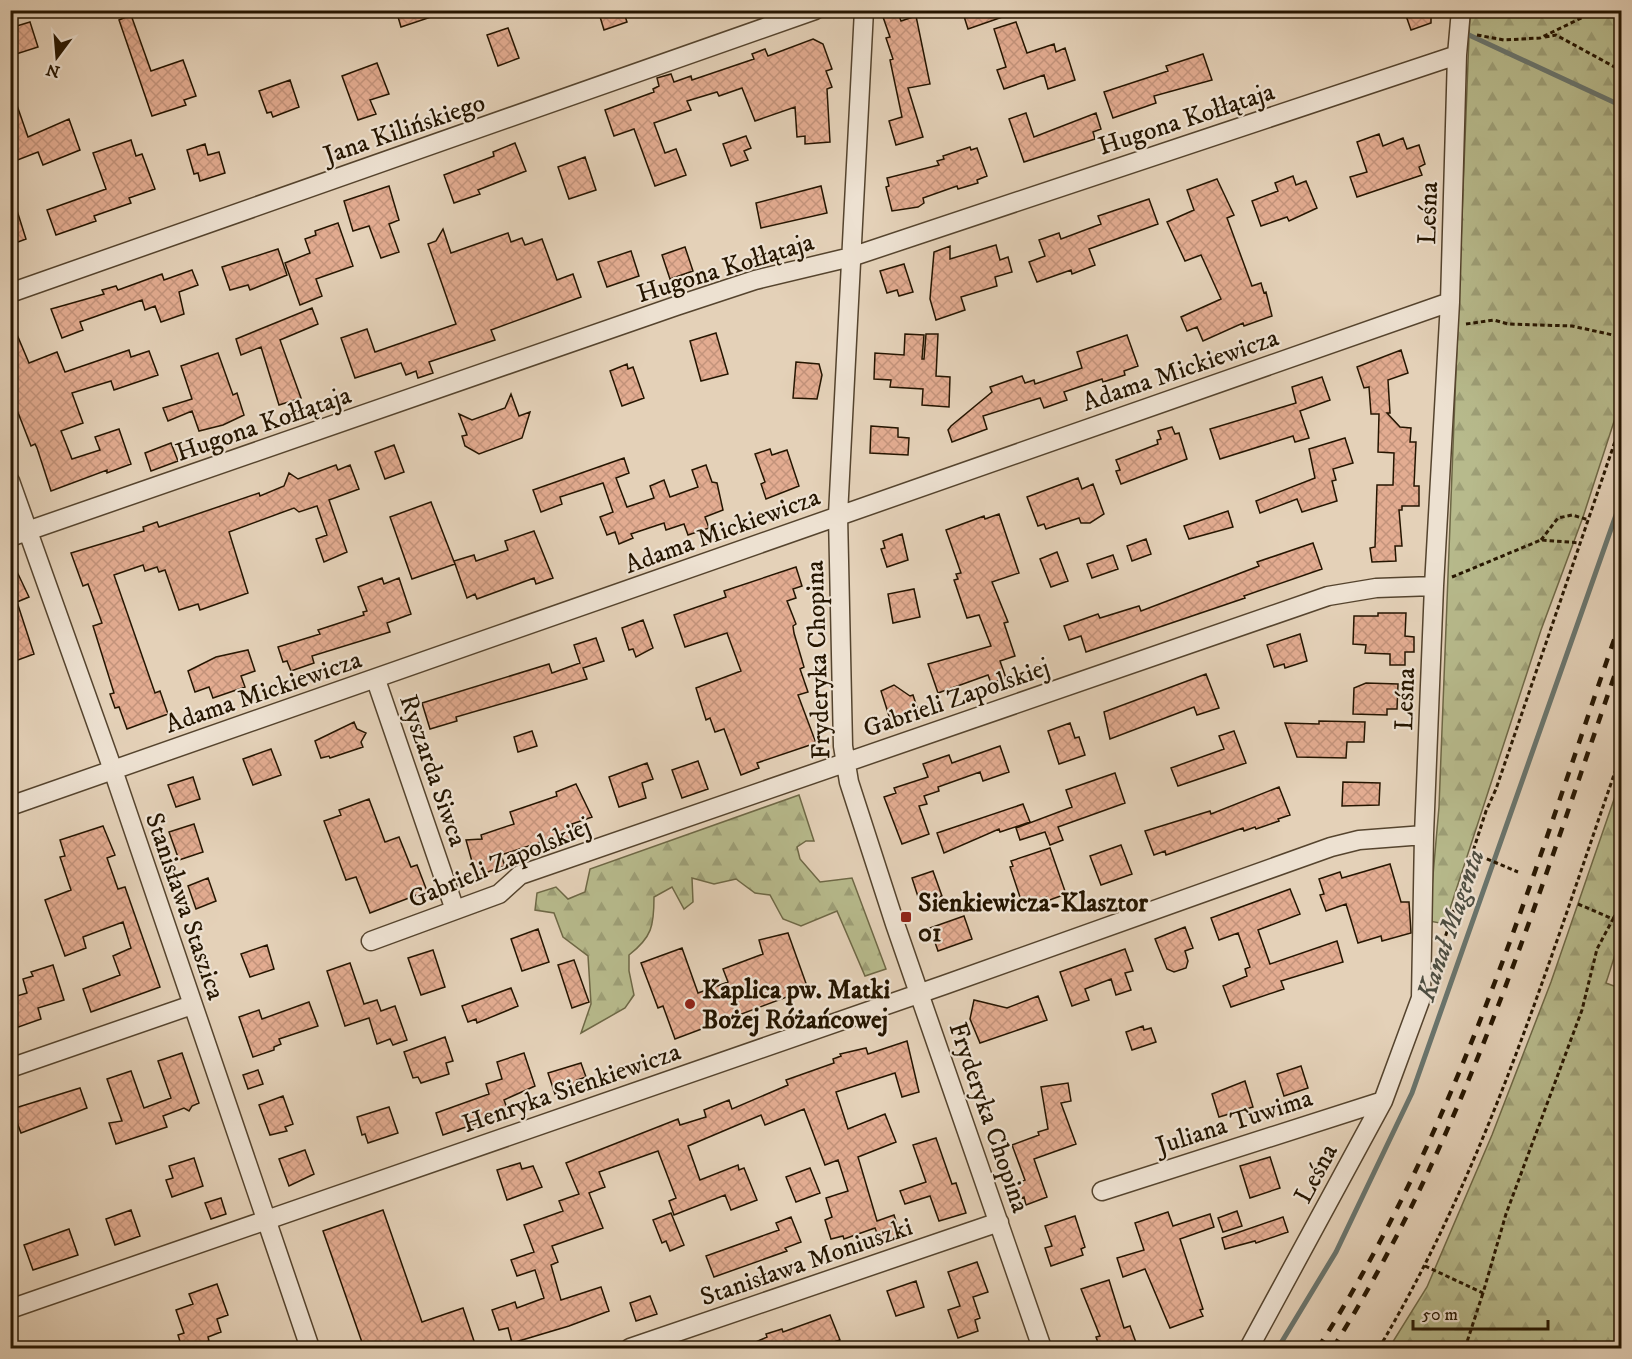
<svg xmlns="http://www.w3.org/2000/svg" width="1632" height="1359" viewBox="0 0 1632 1359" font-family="'IM FELL DW Pica',serif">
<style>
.forest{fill:url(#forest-firs);stroke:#6e6846;stroke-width:1.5}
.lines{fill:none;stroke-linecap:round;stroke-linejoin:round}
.stream{stroke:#69756e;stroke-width:5}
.building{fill:url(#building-cross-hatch);stroke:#251500;stroke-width:1.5}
.street-casing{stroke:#55442e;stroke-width:21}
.path{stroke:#251500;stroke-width:3;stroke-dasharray:4.5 3;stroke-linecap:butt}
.street{stroke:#ede1d1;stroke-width:18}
.rail{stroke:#251500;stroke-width:4.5;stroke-dasharray:10 10;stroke-linecap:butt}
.poi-dot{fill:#8f2418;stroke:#ede1d1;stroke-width:2}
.labels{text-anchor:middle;stroke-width:4.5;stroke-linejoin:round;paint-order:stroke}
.street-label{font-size:26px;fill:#251500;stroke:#ede1d1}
.poi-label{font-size:26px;font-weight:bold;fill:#251500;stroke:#ede1d1;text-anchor:start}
.water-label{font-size:27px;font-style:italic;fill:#4d4d40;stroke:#ede1d1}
</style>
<defs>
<pattern id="forest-firs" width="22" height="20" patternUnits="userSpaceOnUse" patternTransform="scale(1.5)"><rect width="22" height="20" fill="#b7ba8c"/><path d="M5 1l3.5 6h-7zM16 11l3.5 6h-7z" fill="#9d9f77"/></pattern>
<pattern id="building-cross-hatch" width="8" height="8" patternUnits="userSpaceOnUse" patternTransform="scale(1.5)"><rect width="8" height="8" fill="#e3ac91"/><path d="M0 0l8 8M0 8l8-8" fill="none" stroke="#c3937b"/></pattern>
</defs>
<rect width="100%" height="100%" fill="#e4d1b8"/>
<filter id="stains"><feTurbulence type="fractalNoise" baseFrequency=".00333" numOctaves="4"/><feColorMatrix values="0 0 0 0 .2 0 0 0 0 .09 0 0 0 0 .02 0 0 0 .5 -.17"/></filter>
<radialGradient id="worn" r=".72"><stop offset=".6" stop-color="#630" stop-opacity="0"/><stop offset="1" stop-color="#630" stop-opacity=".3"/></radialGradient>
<!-- forest -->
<path class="forest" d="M1470,11h151v389l-38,117 -42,113 -96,294 -16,-3 10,-114z
M1621,779v157l-15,47 16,6 -1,359h-232l38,-61 65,-152 59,-153z
M799,795l15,46h-8l-9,6 3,12 20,23 32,-4 34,91 -21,7 -28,-65 -36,15 -18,-7 -13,-24 -15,-2 -19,-14 -22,5 -22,-6 1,24 -9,7 -12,-22 -18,10c0,29 -2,40 -25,58v16l5,24 -9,13 -44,25 10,-29 -3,-48 -25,-19 -9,-24 -19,-3 2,-17 19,-6 12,12 17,-7 5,-23z"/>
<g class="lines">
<!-- stream -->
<path class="stream" d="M1469,35l153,71
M1278,1348l58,-96 76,-159 210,-595"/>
</g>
<!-- building -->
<path class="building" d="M396,10h47v3l-42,14z
M598,10h25l4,12 -23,8z
M962,10h52v3l-46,16z
M1404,10h27v13l-20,7z
M898,13l3,8 15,-5 14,68 -22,4 15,49 -27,8 -7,-24 13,-4 -12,-57 3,-1 -7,-21 4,-1 -7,-20z
M131,15l20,56 32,-11 13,36 -12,4 2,5 -34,11 -33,-96z
M30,22l8,25 -28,9v-28z
M1016,22l11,31 27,-9 2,8 9,-4 10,32 -27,9 -4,-14 -40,14 -7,-19 9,-3 -12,-38z
M508,28l11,30 -21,8 -11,-31z
M813,39l10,5 9,25 -6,2 6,16 -5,2 3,53 -25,2v-8l-8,1 -2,-30 -40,14 -13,-33 -23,8 -2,-4 -30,9 4,9 -37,13 11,30 11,-4 10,26 -31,11 -21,-57 -20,7 -9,-26 49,-18 -1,-3 6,-3 -2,-8 14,-4 3,8 17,-6 1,4 62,-21 -2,-5 13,-5 3,7z
M1203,54l9,26 -58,16 2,7 -43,15 -9,-26 64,-21 -2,-5z
M377,63l12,31 -19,6 6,14 -18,6 -16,-44z
M290,80l9,27 -26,10 -2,-5 -4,1 -8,-22z
M13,94l15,43 41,-18 11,31 -37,15 -5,-13 -28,11v-68z
M1026,113l8,24 62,-24 5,16 -8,3 2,7 -71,23 -15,-43z
M1379,134l4,12 20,-8 4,11 12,-4 6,19 -6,3 3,8 -65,22 -7,-20 17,-5 -10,-30z
M746,136l5,12 -7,3 4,9 -17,6 -8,-22z
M131,140l5,16 6,-2 13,35 -26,9 2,5 -37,13 2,5 -40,14 -9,-25 59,-21 -13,-36z
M515,143l11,28 -48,19 2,4 -26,9 -10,-28 50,-19 -1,-4z
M205,144l3,11 11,-3 6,21 -25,8 -2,-8 -4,1 -7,-24z
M970,147l1,3 6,-2 10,28 -10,4 1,3 -20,6 -1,-3 -34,12 1,5 -6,4 -26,4 -6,-24 3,-1 -2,-8 52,-13 -2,-4 7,-2 -1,-3z
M585,157l11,33 -27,9 -11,-32z
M1293,176l3,9 10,-4 11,27 -28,13 -2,-4 -26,9 -9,-25 26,-10 -3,-8z
M1217,179l17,36 -7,3 25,68 9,-3 3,10 2,-1 6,24 -28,10 -1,-3 -40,18 -6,-14 -10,4 -6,-14 40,-18 -20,-44 -16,6 -18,-39 27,-12 -7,-20z
M389,186l10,34 -10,4 10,28 -18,6 -12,-32 -16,5 -9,-30z
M821,186l6,27 -66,15 -5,-25z
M1149,199l9,25 -69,25 6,16 -23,9 -1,-4 -34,12 -8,-20 16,-6 -6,-16 20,-7 2,6 40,-15 -3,-8z
M14,201l12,38 -16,6v-43z
M338,223l15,43 -37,13 6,17 -22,9 -15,-42 25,-10 -5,-14 11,-4 -1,-4z
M443,229l8,24 57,-20 3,9 11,-4 3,7 17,-6 15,41 16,-6 8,23 -90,33 4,10 -66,22 4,11 -15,5 -2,-7 -10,4 -5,-12 -46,15 -14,-40 26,-9 8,23 81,-28 -28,-80 8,-3z
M996,245l4,15 8,-3 4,15 -17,5 2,9 -36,11 4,13 -29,10 -6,-21 4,-47 16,-6v13z
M685,247l8,24 -23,8 -8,-24z
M278,249l9,26 -37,15 -2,-5 -18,5 -8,-23z
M631,251l8,25 -32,11 -9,-25z
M904,264l9,28 -14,4 -2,-6 -10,3 -7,-22z
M192,270l6,15 -19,7 5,22 -23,8 -6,-16 -10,4 -3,-10 -62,22 3,8 -21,8 -11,-29 53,-15 -2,-4 14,-4 2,4 44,-16 2,6z
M312,308l6,16 -38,16 21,58 -22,7 -18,-58 -20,8 -5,-16z
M10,318l19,45 28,-11 8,20 64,-22 2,7 18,-6 9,24 -44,15 -3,-9 -39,12 11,30 -22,8 11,28 28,-9 -5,-13 24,-8 12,35 -24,9v-3l-56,21 -14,-43 -2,-4 -4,2 -21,-54z
M716,333l12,41 -27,7 -11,-40z
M905,334l19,1 -2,24h2l2,-25h12l-2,42 14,1 -1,30 -27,-2 1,-16 -33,-2 1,-7 -17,-1 1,-26 29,2z
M1127,335l11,31 -14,5 1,4 -22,7 -1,-3 -38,13 3,8 -23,8 -4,-10 -57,18 4,13 -35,13 -4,-12 3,-4 41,-34 -2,-5 32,-11 3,7 9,-3 1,4 47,-16 -5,-16z
M1401,350l7,23 -20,7 2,33h-3l13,14 11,1 -1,14h6l-2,44h5v20h-17v4h-3l3,36h-7l1,15 -24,1 -2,-14 5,-1 2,-62h16l1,-32 -16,-1 1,-38h-8l-2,-27 -5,1 -7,-21z
M218,353l15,42 4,-2 7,22 -21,10 -24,6 -7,-20 -24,10 -5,-13 29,-9 -11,-33z
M796,362l23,2 3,11 -5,24 -24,-1z
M627,364l1,5 5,-2 11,31 -22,8 -12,-35z
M1322,377l8,23 -30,11 9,27 -14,4 -2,-6 -73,23 -10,-30 86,-26 -4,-16z
M511,394l8,22 11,-4 -8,26 -43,16 -14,-8 -3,-10 5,-1 -8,-21 13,6 33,-12z
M871,426l27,2v9l11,1 -1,17 -38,-2z
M1172,427l3,7 4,-1 8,26 -66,25 -5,-13 4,-1 -4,-10 42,-16 -1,-4 4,-1 -3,-8z
M1345,438l8,25 -20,6 3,11 -4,1 5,20 -35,11 -5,-13 -37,14 -4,-12 59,-23 -6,-29z
M171,443l7,18 -27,10 -6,-18z
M394,445l10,27 -19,7 -10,-27z
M770,449l2,6 15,-5 12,36 -33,13 -5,-15 4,-2 -10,-28z
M624,458l5,15 -13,5 11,29 27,-9 -4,-12 14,-6 6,17 28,-10 -6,-17 14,-5 6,17 5,1 6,27 -18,7 4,11 -21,7 -4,-11 -18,6 -2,-7 -33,11 2,4 -14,6 -4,-12 -8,3 -7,-18 13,-5 -10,-29 -43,14 2,7 -21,8 -8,-22z
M336,465l2,5 12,-5 9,24 -30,11 18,52 -23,10 -8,-23 11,-4 -10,-29 -18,6 -5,-4 -65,24 19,61 -48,17 -2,-6 -19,6 -14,-40 -6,2 -2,-5 -12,4 -2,-6 -29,10 41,118 5,-2 8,23 -41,15 -8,-22 -4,1 -5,-14 4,-1 -21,-67 9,-3 -14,-39 -5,2 -12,-33 73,-22 -1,-4 14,-5 2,5 100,-34 1,3 24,-10 5,-13 9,6z
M1078,478l4,11 11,-5 11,30 -14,9h-9l-2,-5 -33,11 -2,-5 -6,2 -11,-29z
M431,502l24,62 -43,15 -22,-62z
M1228,511l5,16 -44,12 -5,-13z
M999,514l20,59 -27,9 16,40 -4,1 11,33 -15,5 6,17 -15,5 -3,-8 -50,18 -10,-29 63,-18 -12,-31 -12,3 -13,-38 4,-1 -2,-5 5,-1 -15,-43 38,-14 1,3z
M534,531l19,47 -17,6 -2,-6 -57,21 -2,-5 -8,4 -13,-37 20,-6 2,6 32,-11 -3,-9z
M902,534l6,26 -21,7 -6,-18 4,-1 -2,-7z
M1146,539l5,15 -19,7 -5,-15z
M1313,543l9,26 -78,27 1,2 -159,54 -5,-16 -12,4 -5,-14 34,-12 2,4 39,-12 2,5 118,-45 -2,-4z
M1057,552l11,29 -17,6 -11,-28z
M1113,555l5,14 -26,9 -5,-14z
M10,557l19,40 -12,5 17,52 -24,9z
M796,567l6,19 -9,3 3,9 -9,3 9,23 -3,2 1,7 10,34 -4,2 8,23 -10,3 18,48 -59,20 2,5 -18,7 -17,-46 -9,3 -5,-14 -4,2 -10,-32 45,-17 -14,-38 -42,14 -11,-32 52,-18 -2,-6z
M382,578l2,6 15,-6 12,36 -24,9 3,9 -78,24 2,7 -23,8 -4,-10 -4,1 -5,-15 42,-13 -2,-4 46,-15 -1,-3 4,-1 -9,-24z
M914,589l6,28 -27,6 -5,-29z
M1378,613h28l-1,23 9,1v15h-9v13h-15v-11l-25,-1 1,-8 -13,-1 1,-28h24z
M643,620l10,28 -17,9 -3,-8 -4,1 -7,-22z
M1300,634l7,27 -22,7 -1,-4 -10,3 -7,-22z
M596,638l8,23 -21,7 4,11 -131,38 1,4 -27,8 -8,-26 127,-39 3,9 28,-10 -6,-18z
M248,650l7,21 -14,5 4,11 -32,11 -4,-11 -14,5 -7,-21 28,-14z
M1206,674l13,34 -22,7 -3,-8 -84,32 -6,-27z
M1366,683l32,1 -1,25h-10v6l-34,-1 1,-26z
M894,685l16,11 3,-1 5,15 -28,9 -9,-28z
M1319,721l46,1 -1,20h-17l-1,16 -49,-1 -12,-34 34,1z
M354,722l3,7 9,4 -5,9 2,5 -33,11 -1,-2 -8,2 -6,-17z
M1070,723l5,15 4,-1 6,18 -26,9 -11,-33z
M532,731l5,15 -19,6 -4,-15z
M1234,731l12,32 -68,23 -7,-18 53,-19 -5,-13z
M1000,746l9,26 -26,9 -3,-9 -42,15 1,4 -15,5 3,8 -8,2 10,28 -27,10 -18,-47 12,-4 -2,-5 34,-11 -5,-13 26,-9 3,8z
M271,749l10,26 -28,10 -10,-26z
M698,761l10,28 -26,9 -10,-28z
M647,763l6,16 -11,4 4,15 -27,9 -10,-30z
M1115,773l10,30 -67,24 5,13 -13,5 -5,-13 -25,8 -4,-12 56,-21 -6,-17z
M193,777l7,22 -24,8 -8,-22z
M1343,782l37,1 -1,22 -37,1z
M576,784l16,33 -20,7 4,12 -15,5 -2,-5 -58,19 4,11 -29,10 -10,-36 16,-1 -1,-4 33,-11 -4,-12 47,-16 -1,-4z
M1279,787l11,28 -12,4 1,2 -23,8 -1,-2 -11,4 -1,-3 -77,27 -1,-4 -11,4 -9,-24 65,-20 1,3z
M369,799l16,43 14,-5 12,30 6,-2 10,26 -57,22 -14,-36 -10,3 -22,-59 17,-6 -2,-5z
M1023,804l7,18 -30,10 -1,-3 -55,24 -7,-20z
M194,824l9,28 -24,8 -10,-28z
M103,826l12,29 -8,3 11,31 7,-2 35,100 -69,25 -8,-23 37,-14 -7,-19 18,-8 -8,-26 -40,15 3,11 -21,8 -20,-56 26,-10 -11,-33 5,-1 -5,-16z
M1121,845l11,29 -31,11 -11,-29z
M1050,848l16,46 -19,7 -1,-4 -20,7 -1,-5 -4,1 -11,-33 3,-1 -2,-5z
M1390,864l11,38h8l2,31 -29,8 -1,-5 -23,7 -12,-39 -20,7 -6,-16 4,-1 -5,-15 21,-7 2,6z
M933,871l9,25 -22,7 -8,-25z
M208,878l8,23 -20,8 -8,-23z
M1290,889l10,25 -42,16 12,34 67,-23 6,21 -62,19 3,8 -53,18 -8,-21 24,-10 -2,-7 5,-2 -12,-34 -19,7 -8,-22z
M964,916l8,23 -34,12 -8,-23z
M1185,927l8,21 -8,3 3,10 -2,7 -12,4 -7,-3 -12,-30z
M538,929l11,33 -27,9 -11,-32z
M788,933l20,56 -133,50 -12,-33 -5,2 -17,-45 41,-15 16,45 30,-11 -5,-13 40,-15 -4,-14z
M267,945l7,24 -24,8 -9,-23z
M1125,949l8,22 -8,2 6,17 -15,5 -5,-16 -26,10 4,11 -17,6 -12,-34z
M433,950l12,37 -24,8 -13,-37z
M574,960l15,42 -17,6 -14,-43z
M350,963l14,41 13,-4 4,11 14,-5 12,34 -14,5 -3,-6 -13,5 -8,-26 -24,8 -18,-55z
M53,965l11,35 -26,8 3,11 -31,11v-32l17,-5 -4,-14 10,-3 -2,-4z
M511,988l7,18 -41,17 -1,-4 -8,3 -6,-16z
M1038,996l9,24 -67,23 -10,-24 4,-19 33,8z
M309,1002l9,24 -39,13 2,5 -7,3v3l-21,7 -14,-40 20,-7 3,9z
M1143,1026l1,4 7,-2 5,14 -24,8 -6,-18z
M445,1037l8,24 -7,2 3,11 -28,9 -3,-6 -5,1 -9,-26z
M907,1041l12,51 -17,5 -7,-24 -59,19 12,37 37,-15 11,28 -38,15 19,64 17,-6 6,19 -20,7 -5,-13 -31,11 -1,-3 -12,3 -6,-19 7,-3 -6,-19 22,-7 -10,-31 -13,5 -21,-56 -39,16 -4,-10 -73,31 12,34 38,-15 1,5 5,-2 13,32 -26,10 -6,-15 -51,20 -5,-14 7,-3 -18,-47 -59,21 6,15 -16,6 14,35 -51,18 6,16 -7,3 10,35 40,-13 8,24 -40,15 -57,17 -4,-15 -9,2 -7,-20 23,-8 2,6 27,-10 -9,-28 -18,6 -6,-16 23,-8 -10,-27 39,-14 -4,-10 20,-7 -13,-31 112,-44 2,6 26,-8 -2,-7 25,-10 3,9 56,-24 -2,-5 48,-17 -1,-4 8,-3 -1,-2 26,-6 2,6z
M182,1053l17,50 -7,3 -3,5 -5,-3 -21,8 4,11 -51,17 -7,-21 13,-2 -15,-42 24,-8 13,37 27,-10 -13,-37z
M524,1053l11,33 -31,14 3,8 -17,5 2,5 -49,17 -7,-22 53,-19 -3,-10 16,-5 -5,-17z
M581,1063l5,14 -9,3 1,6 -23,8 -7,-21z
M1301,1066l7,22 -24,8 -7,-22z
M258,1070l5,14 -15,5 -5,-14z
M1245,1081l8,26 -34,10 -7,-23z
M1068,1083l3,18 -10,2 15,41 -42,15 13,38 -21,8 -2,-8 -8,3 -5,-15 14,-5 -13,-35 27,-10 -1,-3 10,-3 -7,-42z
M80,1088l7,20 -66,25 -9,-24z
M283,1096l10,28 -8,3 2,4 -17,4 -11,-30z
M389,1107l9,26 -30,10 -3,-9 -3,1 -5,-18z
M936,1138l16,46 4,-1 10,30 -27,8 -9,-25 -25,8 -5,-13 26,-9 -13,-37z
M305,1150l9,24 -25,12 -10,-27z
M1270,1157l10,31 -30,10 -10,-32z
M194,1158l9,28 -31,11 -6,-17 7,-2 -4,-12z
M520,1163l2,6 11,-3 9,21 -35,13 -10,-30z
M810,1168l10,25 -24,9 -10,-25z
M221,1198l5,16 -15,5 -6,-16z
M131,1210l9,26 -25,9 -9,-26z
M383,1210l39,112 41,-14 12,36 -13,4h-98l-41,-117z
M1237,1211l5,15 -19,6 -5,-14z
M1168,1212l5,14 37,-12 4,13 -34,12 23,70 -3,1 3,6 -33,12 -25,-59 -22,8 -6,-19 27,-8 -9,-27z
M671,1213l13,32 -14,6 -4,-10 -4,2 -9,-23z
M1075,1216l10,31 -4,2 2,6 -32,11 -6,-18 7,-2 -7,-20z
M791,1217l10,25 -16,6 2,3 -73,26 -8,-21 73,-26 -3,-7z
M1283,1217l5,15 -32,11 -1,-2 -30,8 -3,-11z
M69,1229l9,26 -45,15 -9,-25z
M977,1262l11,30 -15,5 7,21 -5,2 3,11 -20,7 -10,-28 12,-4 -12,-34z
M1109,1280l15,48 6,-2 8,22h-38l-4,-11 4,-1 -19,-47z
M916,1281l8,26 -28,9 -9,-25z
M217,1284l11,31 -11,4 4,13 -13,5 1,4 -8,3 2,4h-21l-4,-13 6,-2 -8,-23 17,-6 -4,-10z
M650,1296l7,18 -21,7 -6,-18z
M830,1315l10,25 -26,8h-72l25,-11 -1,-3 16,-5 1,3z"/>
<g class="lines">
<defs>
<path id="street" d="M864,10l-26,505 5,231 6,36 46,142 147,424
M10,293l805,-283
M10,481l103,289 197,578
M10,537l666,-231 79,-26 96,-23 606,-202
M376,680l79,230
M10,806l1440,-504
M371,941l128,-47 21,-19 808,-279 48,-8 58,-2
M10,1068l182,-63
M1102,1191l281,-90
M10,1309l934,-324 387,-138 28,-7 65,-5
M630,1348l369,-126
M1249,1348l134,-247 38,-103 3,-163 10,-249 16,-284 7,-247 4,-45"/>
</defs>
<!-- street casing -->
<use href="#street" class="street-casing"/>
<!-- path -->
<path class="path" d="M1477,35l27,5 36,-2 58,-28
M1545,37l11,-2 66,36
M1466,324l28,-4 14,4 64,2 50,11
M1541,540l17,-22 14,-3 17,5
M1452,577l89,-37 40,3
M1473,853l45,19
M1578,904l35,15 9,-17
M1441,950l45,-139 10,-22 126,-368
M1425,1266l58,27 23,-79 76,-204 15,-61 16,-30
M1379,1348c110,-185 172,-394 243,-596
M1465,1348l18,-55"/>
<!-- street -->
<use href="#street" class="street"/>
<!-- rail -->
<path class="rail" d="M1318,1348c143,-223 217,-482 304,-731
M1333,1348c134,-214 206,-457 289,-694"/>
</g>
<!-- markers -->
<g class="poi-dot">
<rect x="900" y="911" width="12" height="12" rx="3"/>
<circle cx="690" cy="1004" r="6"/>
</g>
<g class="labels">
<!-- street labels -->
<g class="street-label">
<text transform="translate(1186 118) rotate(-18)" y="9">Hugona Kołłątaja</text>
<text transform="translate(404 128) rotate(-19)" y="9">Jana Kilińskiego</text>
<text transform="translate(1427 213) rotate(-88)" y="9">Leśna</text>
<text transform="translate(725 267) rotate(-17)" y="9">Hugona Kołłątaja</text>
<text transform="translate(1180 369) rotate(-19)" y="9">Adama Mickiewicza</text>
<text transform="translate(263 423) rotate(-19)" y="9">Hugona Kołłątaja</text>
<text transform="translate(722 530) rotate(-20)" y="9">Adama Mickiewicza</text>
<text transform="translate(817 660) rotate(-92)" y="9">Fryderyka Chopina</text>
<text transform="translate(263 691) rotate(-19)" y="9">Adama Mickiewicza</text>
<text transform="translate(956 697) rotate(-19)" y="9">Gabrieli Zapolskiej</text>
<text transform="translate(1404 699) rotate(-88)" y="9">Leśna</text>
<text transform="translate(434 770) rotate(71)" y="9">Ryszarda Siwca</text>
<text transform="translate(499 862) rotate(-23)" y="9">Gabrieli Zapolskiej</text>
<text transform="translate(186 906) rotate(71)" y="9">Stanisława Staszica</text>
<text transform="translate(571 1087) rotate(-19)" y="9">Henryka Sienkiewicza</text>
<text transform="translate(990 1117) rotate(71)" y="9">Fryderyka Chopina</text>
<text transform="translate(1234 1121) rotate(-18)" y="9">Juliana Tuwima</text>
<text transform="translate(1315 1173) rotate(-62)" y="9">Leśna</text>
<text transform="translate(806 1261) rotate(-19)" y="9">Stanisława Moniuszki</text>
</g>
<!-- poi labels -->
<g class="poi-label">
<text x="918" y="911">Sienkiewicza-Klasztor<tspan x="918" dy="30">01</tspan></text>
<text x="702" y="998">Kaplica pw. Matki<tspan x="702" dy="30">Bożej Różańcowej</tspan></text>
</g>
<!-- water labels -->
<g class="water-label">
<text transform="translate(1450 925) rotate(-71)" y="9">Kanał Magenta</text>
</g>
</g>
<!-- margin -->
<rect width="1632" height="1359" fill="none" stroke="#e4d1b8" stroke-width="36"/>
<rect x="12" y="12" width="1608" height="1335" fill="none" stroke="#251500" stroke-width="3"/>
<rect x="18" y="18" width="1596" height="1323" fill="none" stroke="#251500" stroke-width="1.5"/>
<!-- north arrow -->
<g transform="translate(57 57) rotate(196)" stroke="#ede1d1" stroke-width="4.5" paint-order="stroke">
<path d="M0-4.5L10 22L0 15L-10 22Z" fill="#251500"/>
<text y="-9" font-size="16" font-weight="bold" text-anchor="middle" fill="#251500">N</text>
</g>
<!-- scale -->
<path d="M1413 1320v9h135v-9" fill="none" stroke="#251500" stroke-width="3"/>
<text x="1422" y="1320" font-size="18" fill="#251500" stroke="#ede1d1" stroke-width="4.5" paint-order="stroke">50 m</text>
<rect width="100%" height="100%" filter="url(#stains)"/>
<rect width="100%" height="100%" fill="url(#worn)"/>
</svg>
